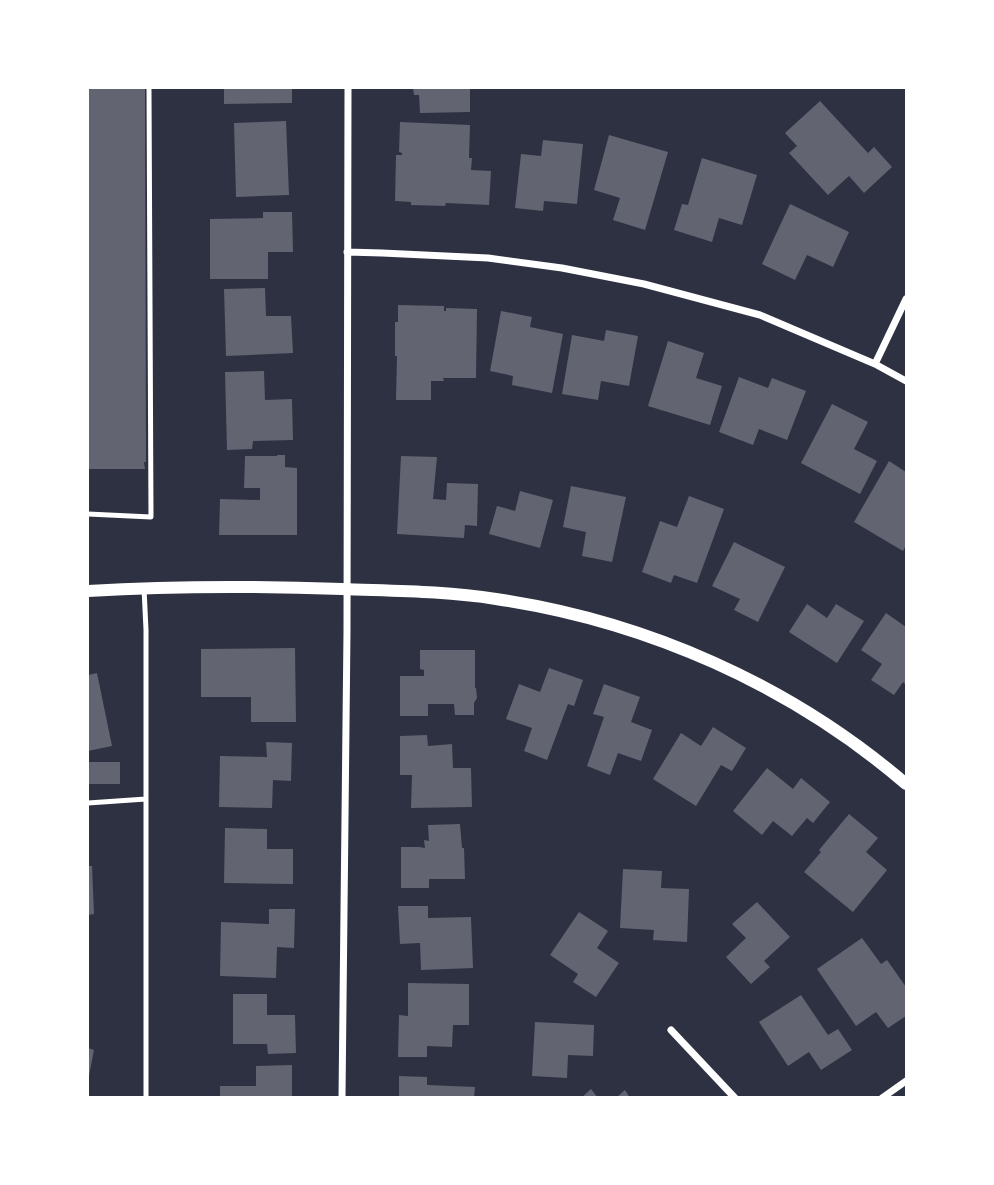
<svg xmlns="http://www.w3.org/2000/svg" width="994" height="1185" viewBox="0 0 994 1185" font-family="'Nunito Sans',sans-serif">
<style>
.building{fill:#626471}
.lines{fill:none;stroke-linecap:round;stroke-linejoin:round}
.service{stroke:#fff;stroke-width:5}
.minor{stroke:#fff;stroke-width:7}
.tertiary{stroke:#fff;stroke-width:12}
</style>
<rect width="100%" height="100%" fill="#2d3142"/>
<!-- building -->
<path class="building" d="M88,88h57l1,374h-2l1,7h-57z
M224,88h68v15l-68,1z
M413,88h57v24l-50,1 -1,-18h-5z
M820,101l48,52 6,-6 18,20 -28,26 -15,-17 -21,19 -39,-42 8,-7 -12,-13z
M286,121l3,74 -53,2 -2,-74z
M400,122l70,3 -1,33h3l-1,12 20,1 -2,34 -43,-2 -1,3 -34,-1v-3l-16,-1 1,-46h6v-2l-3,-1z
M609,135l59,17 -23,78 -32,-10 7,-22 -26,-8z
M543,140l40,4 -6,60 -33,-3 -1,10 -28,-3 6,-54 20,2z
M702,158l55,17 -15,50 -23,-7 -7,24 -38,-12 8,-26 6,1z
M790,204l59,28 -16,35 -26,-12 -12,25 -33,-16z
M263,212h29l1,40h-25v27h-58v-60l53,-1z
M265,288l1,28h25l2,37 -67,3 -2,-67z
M398,305l46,1v5h2v-3l31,1 -1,69h-33l1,3h-13v19h-35l1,-44h-2v-34h3z
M501,311l31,6 -2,10 33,7 -11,59 -40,-8 1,-9 -23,-5z
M606,330l32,6 -9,50 -28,-5 -3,19 -36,-6 10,-59 32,6z
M668,341l36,12 -8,25 26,8 -12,39 -62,-19z
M264,371l1,29 27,-1 1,41 -40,1 -1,8 -25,1 -2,-78z
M739,377l29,11 4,-10 34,13 -19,49 -28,-11 -6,16 -34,-13z
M832,404l36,18 -14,27 23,12 -17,33 -59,-31z
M277,455h8v12l12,1v67h-78l1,-36 40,1v-12h-16l1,-32h32z
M401,456l36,1 -4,42 13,1 1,-17 31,1 -1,42 -12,-1 -1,13 -67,-4z
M889,461l17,11v73l-3,6 -49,-29z
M571,486l55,11 -14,65 -30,-6 4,-24 -23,-5z
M520,491l33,9 -13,48 -51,-14 8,-28 18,5z
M689,496l35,13 -27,74 -23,-8 -3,8 -29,-11 18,-51 17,6z
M734,542l51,25 -27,55 -24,-12 6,-11 -28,-13z
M807,604l20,14 9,-14 28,17 -27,42 -48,-31z
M886,613l20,14v58l-3,-3 -9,13 -23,-15 11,-16 -21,-14z
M295,648l1,74h-45v-25h-50v-48z
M420,650h55v38h1l1,10 -3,5v12h-19l-1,-11h-26v12h-28v-40h24v-6l-4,-1z
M549,668l34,12 -9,26 -6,-2 -21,56 -23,-9 8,-23 -26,-9 13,-35 21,8z
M97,673l15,73 -24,5v-76z
M604,684l36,13 -9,25 21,8 -11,31 -23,-8 -8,22 -23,-9 17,-49 -11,-3z
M713,727l33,21 -14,23 -11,-6 -25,41 -43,-27 28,-46 20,13z
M427,735l1,11 24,-2 1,24h18l1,39 -61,1 1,-33h-12v-39z
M266,742l26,1 -1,38 -18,-1 -1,28 -53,-1 1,-51 47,1z
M88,762h32v22h-32z
M767,768l26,21 8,-11 29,24 -17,21 -6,-5 -15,18 -19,-15 -11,14 -29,-24z
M849,814l29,24 -12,14 21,18 -34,42 -49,-40 17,-20 -2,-2z
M460,824l2,24h2l1,31h-36v9h-28v-41h18l6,1 -1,-8 5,1 -1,-16z
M225,828l42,1v20h26v35l-69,-1z
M88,866h4l2,48 -6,1z
M623,869l39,2 -1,17 28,1 -2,53 -34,-2 1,-10 -34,-2z
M757,902l33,35 -26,24 6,6 -19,17 -25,-27 20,-19 -14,-14z
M398,906h30v12l43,-1 2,51 -52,2 -1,-27 -20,1z
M269,909h26l-1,39 -17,-1 -1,31 -56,-2 1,-54 48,2z
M579,912l29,19 -11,17 22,15 -23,34 -23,-15 5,-8 -28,-19z
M862,938l19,26 6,-4 19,27v29l-18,12 -12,-16 -20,14 -39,-57z
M408,983l61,1v41h-16l-1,22 -25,-1v11h-29l1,-42 9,1z
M233,994h34v21h28l1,38 -28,1 -1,-10h-34z
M801,995l27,40 10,-6 14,21 -31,20 -12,-18 -21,14 -29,-44z
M535,1022l59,3 -1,31 -25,-1 -1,23 -35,-2z
M88,1048l6,2 -5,26h-1z
M292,1065v33h-72v-12h36v-20z
M399,1076l28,1v8l48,2 -1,11h-75z
M591,1089l7,9h-17z
M625,1090l5,8h-14z"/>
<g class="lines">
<!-- service -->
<path class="service" d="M88,514l63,3 -2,-429
M144,588l2,42v468
M88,803l58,-4"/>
<!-- minor -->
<path class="minor" d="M347,252l35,1 106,5 74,10 82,16 116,31 115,49 31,17
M875,364l31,-65
M671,1030l64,68
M342,1098l5,-467 1,-543
M882,1098l24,-17"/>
<!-- tertiary -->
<path class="tertiary" d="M88,591c84,-5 169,-5 254,-2 52,2 103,2 154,10 150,22 295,86 410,185"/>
</g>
<!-- border -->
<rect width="994" height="1185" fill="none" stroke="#ffffff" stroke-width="178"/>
</svg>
